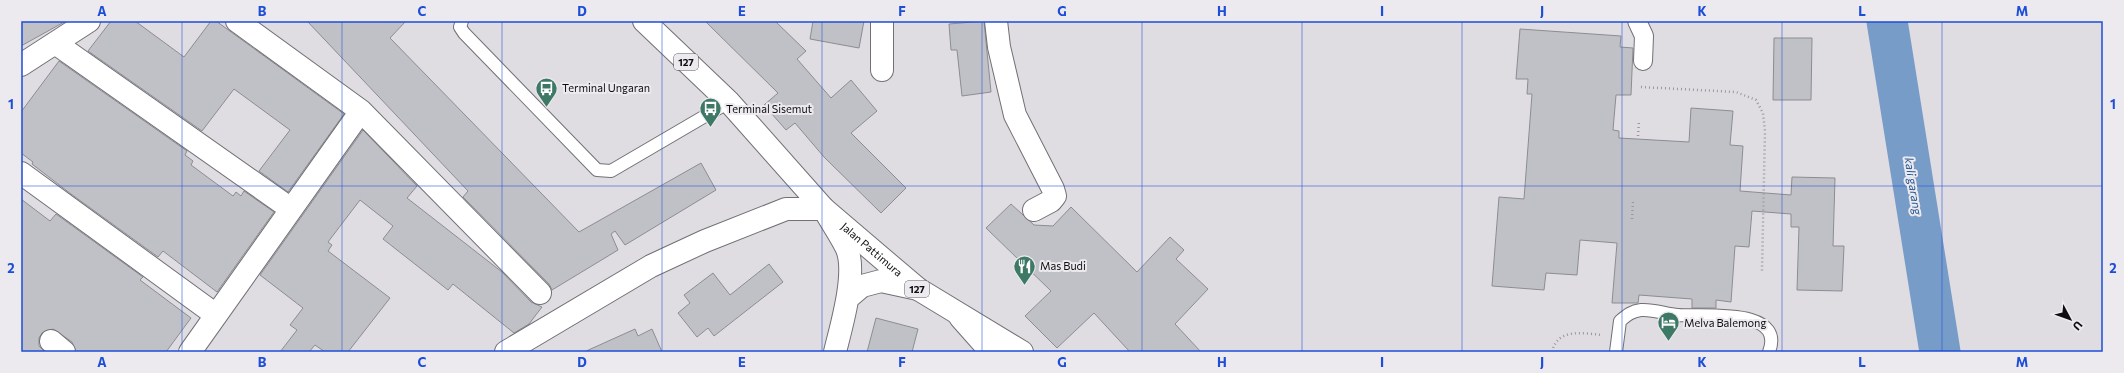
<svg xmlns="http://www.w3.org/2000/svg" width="2124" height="373" viewBox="0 0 2124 373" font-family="Commissioner,sans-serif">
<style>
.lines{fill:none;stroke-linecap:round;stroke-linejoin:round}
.river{stroke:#779cc8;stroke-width:41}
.building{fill:#c0c1c7;stroke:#8c8d92}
.service-casing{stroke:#727075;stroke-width:14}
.pedestrian-casing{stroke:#727075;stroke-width:20}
.minor-casing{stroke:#727075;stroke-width:24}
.secondary-casing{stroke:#727075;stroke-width:24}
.primary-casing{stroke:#727075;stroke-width:24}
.path{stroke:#9a989c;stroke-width:2.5;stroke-dasharray:1 3;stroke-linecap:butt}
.service{stroke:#fff;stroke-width:12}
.pedestrian{stroke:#fff;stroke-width:18}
.minor{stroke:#fff;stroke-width:22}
.secondary{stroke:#fff;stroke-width:22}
.primary{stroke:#fff;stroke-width:22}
.grid{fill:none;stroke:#1d4ed8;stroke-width:1;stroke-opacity:0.55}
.labels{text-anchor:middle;stroke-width:4;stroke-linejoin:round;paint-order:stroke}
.shield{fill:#edeaef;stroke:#514f52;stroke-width:1}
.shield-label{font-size:10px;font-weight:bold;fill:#0e0d0f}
.poi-label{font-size:11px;fill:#0e0d0f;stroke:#edeaef;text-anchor:start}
.street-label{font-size:11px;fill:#0e0d0f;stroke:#edeaef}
.water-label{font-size:12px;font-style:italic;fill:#255991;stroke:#edeaef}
.neatline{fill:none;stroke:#1d4ed8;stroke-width:1.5}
.grid-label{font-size:13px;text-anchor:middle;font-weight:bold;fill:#1d4ed8}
</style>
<rect width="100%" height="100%" fill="#dfdde2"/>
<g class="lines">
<!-- river -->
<path class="river" d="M1887,21l53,331"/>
</g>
<!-- building -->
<path class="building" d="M21,21h45l-45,25z
M111,21h24l49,36 27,-36h5l128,93 -56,78 -29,-21 31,-41 -56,-41 -32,42 -114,-80z
M307,21h99l-16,17 189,194 122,-69 15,27 -91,55 -10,-14 -4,3 7,16 -66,40 -3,-6 -86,-87 5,-6z
M705,21h70l31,30 -9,8 34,39 20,-18 26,31 -26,22 55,55 -25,25 -57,-56 -29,-34 -9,7 -22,-25 14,-12z
M813,21h51l-5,27 -49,-9z
M984,21l7,71 -29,4 -5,-46h-6l-2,-26z
M1520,29l101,7 -1,11 13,1 -2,47h-15l-3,35 6,1v7l70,4 2,-34 42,3 -3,34 13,1 -3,45 51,4 1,-18 43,1 -2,68h11l-2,45 -45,-1 2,-63h-8v-13l-39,-3 -3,36 -14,-1 -4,56 -15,-2v8h-24v-9l-53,-4 -1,8h-26l5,-60 -37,-3 -3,35 -31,-2 -2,17 -52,-4 7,-89 25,2 8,-105h-5l1,-15h-12z
M1774,38h38l-1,62h-38z
M59,61l128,90 -2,4 8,6 -2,4 42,31 3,-4 5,4 3,-5 30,21 -57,80 -54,-41 -5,6 -87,-63 -39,-30 1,-2 -12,-9v-41z
M363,130l54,56 -10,12 95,74 29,30 11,5 -13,17 -15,9 -61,-49 -5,6 -65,-51 10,-13 -33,-26 -32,42 4,3 -4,6 62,47 -42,54h-23l-10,-7 -6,7h-29l17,-22 -7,-5 13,-17 -43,-33z
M21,199l29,22 6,-7 87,63 -3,3 51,38 -25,34h-90l-4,-10 -19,-13 -11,4 -3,5v8l6,6h-24z
M1011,204l23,21 19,1 18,-19 66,65 33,-35 14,13 -8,9 32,30 -33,35 26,28h-71l-36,-39 -37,35 -32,-32 26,-25 -65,-63z
M769,264l14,18 -69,54 -6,-8 -11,9 -19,-24 12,-10 -6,-8 29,-22 17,22z
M876,318l42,11 -6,23h-45z
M635,329l3,7 14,-7 10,23h-78z"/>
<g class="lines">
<defs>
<path id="service" d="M462,21l-2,6 4,6 133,137 14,1 118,-69
M1616,352l4,-31c7,-6 12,-10 21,-11 12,-1 25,4 37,5 26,2 108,-8 91,37"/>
<path id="pedestrian" d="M1637,21l7,15 -1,25"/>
<path id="minor" d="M237,21l124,90 179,182
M882,21v49
M996,21l3,26 16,68 38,74 2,7 -4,5 -17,9
M55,43l236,166
M21,65l68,-44
M21,173l195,142
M960,317l31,35
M51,341l13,11
M190,352l171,-241"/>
<path id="secondary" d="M848,298l14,-12 19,-5 37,8
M506,352l145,-86 54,-25 81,-32h38c7,13 17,27 23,40 10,25 -6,78 -12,103"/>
<g id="primary">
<path id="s1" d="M644,21l85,81 95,107 94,80 104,63"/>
</g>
</defs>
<!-- service casing -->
<use href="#service" class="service-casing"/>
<!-- pedestrian casing -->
<use href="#pedestrian" class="pedestrian-casing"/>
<!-- minor casing -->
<use href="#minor" class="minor-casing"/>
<!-- secondary casing -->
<use href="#secondary" class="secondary-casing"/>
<!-- primary casing -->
<use href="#primary" class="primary-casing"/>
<!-- path -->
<path class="path" d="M1641,87l95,5 20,8 7,13 2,18 -3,140
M1638,136l1,-15
M1632,219l1,-17
M1552,352c5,-24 31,-19 50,-17"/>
<!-- service -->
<use href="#service" class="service"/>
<!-- pedestrian -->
<use href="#pedestrian" class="pedestrian"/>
<!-- minor -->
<use href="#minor" class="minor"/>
<!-- secondary -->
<use href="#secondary" class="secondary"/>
<!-- primary -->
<use href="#primary" class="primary"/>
</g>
<!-- grid -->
<path class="grid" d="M182,21v331M342,21v331M502,21v331M662,21v331M822,21v331M982,21v331M1142,21v331M1302,21v331M1462,21v331M1622,21v331M1782,21v331M1942,21v331M21,186h2082"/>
<!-- icons -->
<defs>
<symbol id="bus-pin" viewBox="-11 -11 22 30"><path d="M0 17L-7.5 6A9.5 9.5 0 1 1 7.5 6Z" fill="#3d7965" stroke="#edeaef"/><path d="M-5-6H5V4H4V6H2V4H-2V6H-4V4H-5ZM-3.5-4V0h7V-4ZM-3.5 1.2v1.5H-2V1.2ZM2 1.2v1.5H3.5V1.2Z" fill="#fff"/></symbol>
<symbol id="restaurant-pin" viewBox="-11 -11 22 30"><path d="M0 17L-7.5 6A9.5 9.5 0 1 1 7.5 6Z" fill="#3d7965" stroke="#edeaef"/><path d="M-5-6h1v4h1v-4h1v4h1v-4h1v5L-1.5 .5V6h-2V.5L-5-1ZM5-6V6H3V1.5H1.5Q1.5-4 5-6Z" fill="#fff"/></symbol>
<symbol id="hotel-pin" viewBox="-11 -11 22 30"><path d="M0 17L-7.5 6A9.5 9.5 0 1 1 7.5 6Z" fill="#3d7965" stroke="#edeaef"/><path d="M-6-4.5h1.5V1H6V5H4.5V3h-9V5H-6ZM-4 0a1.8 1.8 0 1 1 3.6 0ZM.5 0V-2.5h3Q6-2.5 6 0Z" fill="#fff"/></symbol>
</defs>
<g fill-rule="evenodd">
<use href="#bus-pin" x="534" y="76" width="25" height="34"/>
<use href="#bus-pin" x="698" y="96" width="25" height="34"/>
<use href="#restaurant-pin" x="1012" y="254" width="25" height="34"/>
<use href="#hotel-pin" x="1656" y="310" width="25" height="34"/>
</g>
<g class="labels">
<!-- shield labels -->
<g class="shield">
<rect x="674" y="54" width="24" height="16" rx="3"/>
<rect x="905" y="281" width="24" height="16" rx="3"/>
</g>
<g class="shield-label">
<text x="686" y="66">127</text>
<text x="917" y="293">127</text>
</g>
<!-- poi labels -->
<g class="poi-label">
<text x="562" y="92">Terminal Ungaran</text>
<text x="726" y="113">Terminal Sisemut</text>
<text x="1040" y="270">Mas Budi</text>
<text x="1684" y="327">Melva Balemong</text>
</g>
<!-- street labels -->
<g class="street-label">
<text dy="4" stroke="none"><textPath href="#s1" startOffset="323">Jalan Pattimura</textPath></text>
</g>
<!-- water labels -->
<g class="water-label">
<text transform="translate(1913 186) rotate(81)" y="4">kali garang</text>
</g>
</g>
<!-- border -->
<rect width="2124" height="373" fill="none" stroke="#edeaef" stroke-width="44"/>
<!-- north arrow -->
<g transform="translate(2070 319) rotate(131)" stroke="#edeaef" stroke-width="3" paint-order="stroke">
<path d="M0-3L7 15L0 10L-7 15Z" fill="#0e0d0f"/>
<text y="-6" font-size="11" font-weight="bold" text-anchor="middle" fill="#0e0d0f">U</text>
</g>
<rect x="22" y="22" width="2080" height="329" class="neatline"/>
<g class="grid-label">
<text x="102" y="16">A</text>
<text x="262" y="16">B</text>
<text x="422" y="16">C</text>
<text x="582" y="16">D</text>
<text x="742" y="16">E</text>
<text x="902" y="16">F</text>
<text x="1062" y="16">G</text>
<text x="1222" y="16">H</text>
<text x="1382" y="16">I</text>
<text x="1542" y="16">J</text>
<text x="1702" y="16">K</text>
<text x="1862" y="16">L</text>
<text x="2022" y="16">M</text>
<text x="11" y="109">1</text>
<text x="2113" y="109">1</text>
<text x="11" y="273">2</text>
<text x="2113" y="273">2</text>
<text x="102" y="367">A</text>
<text x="262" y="367">B</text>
<text x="422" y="367">C</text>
<text x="582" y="367">D</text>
<text x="742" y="367">E</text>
<text x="902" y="367">F</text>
<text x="1062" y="367">G</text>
<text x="1222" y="367">H</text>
<text x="1382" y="367">I</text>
<text x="1542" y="367">J</text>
<text x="1702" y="367">K</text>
<text x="1862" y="367">L</text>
<text x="2022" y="367">M</text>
</g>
</svg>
